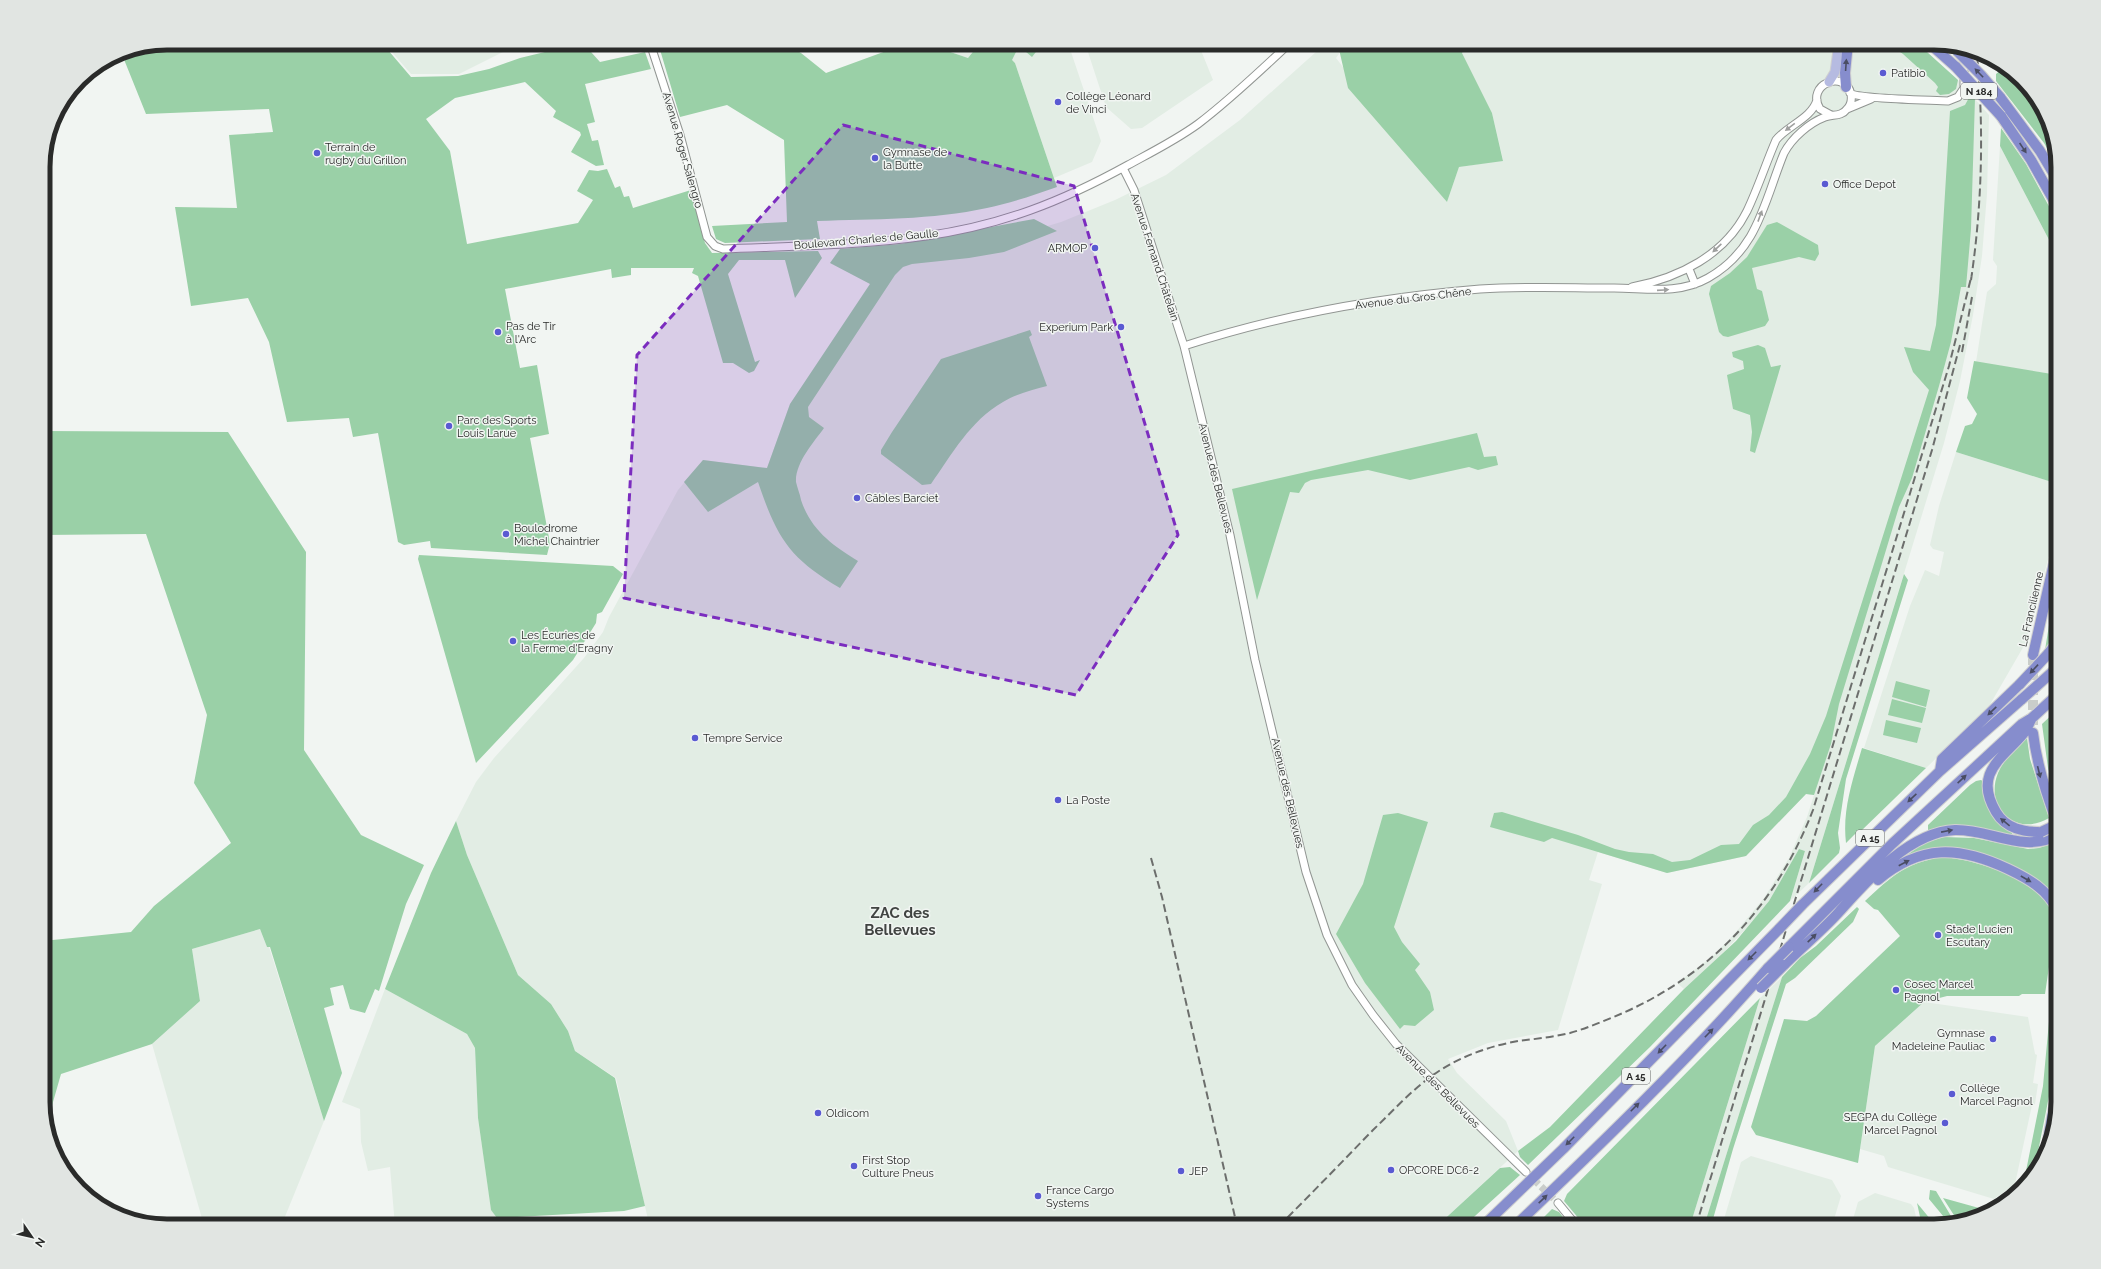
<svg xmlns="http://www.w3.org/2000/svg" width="2101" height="1269" viewBox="0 0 2101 1269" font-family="Raleway,sans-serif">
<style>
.built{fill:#e2ede4}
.green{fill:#9ad0a7}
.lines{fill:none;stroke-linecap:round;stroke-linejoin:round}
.minor-tunnel{stroke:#c9cdca;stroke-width:7;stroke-dasharray:7 3.5;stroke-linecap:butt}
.highway-tunnel{stroke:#c9cdca;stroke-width:10;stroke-dasharray:10 5;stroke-linecap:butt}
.minor-casing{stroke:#919592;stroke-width:9}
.major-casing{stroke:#d0d0d0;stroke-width:11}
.highway-casing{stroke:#d0d0d0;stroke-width:12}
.minor{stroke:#fff;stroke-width:7}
.major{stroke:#b6bbe1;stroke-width:9}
.highway{stroke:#868dcd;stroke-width:10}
.rail{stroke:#6c6e6c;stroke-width:2;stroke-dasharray:8 4;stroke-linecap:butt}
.highway-bridge-casing{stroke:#d0d0d0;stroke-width:12;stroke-linecap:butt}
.highway-bridge{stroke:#868dcd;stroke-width:10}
.oneway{fill:#4a4d63}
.oneway2{fill:#9fa09f}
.marked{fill:#7b2cbf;fill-opacity:0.2;stroke:#7b2cbf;stroke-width:3;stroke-dasharray:8 5;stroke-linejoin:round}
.poi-dot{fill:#5a5ad2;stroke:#f1f5f2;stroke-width:1.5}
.labels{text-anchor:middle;stroke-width:3;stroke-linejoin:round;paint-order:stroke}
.shield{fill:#f1f5f2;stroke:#666866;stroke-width:1}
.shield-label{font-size:10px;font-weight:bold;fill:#2a2b2a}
.poi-label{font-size:11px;fill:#2a2b2a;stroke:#f1f5f2;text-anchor:start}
.street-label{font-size:11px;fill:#2a2b2a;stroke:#f1f5f2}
.district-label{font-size:15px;font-weight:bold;fill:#414442;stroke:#f1f5f2}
.rim{fill:none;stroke:#2a2b2a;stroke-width:5}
</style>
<rect width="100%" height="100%" fill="#f1f5f2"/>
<!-- built -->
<path class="built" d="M384,43h124l3,5 -52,26h-48z
M924,43h56l-12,15z
M1043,43h25l33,98 -9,21 -38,16 -39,-115 -4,-3 8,-14 13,10z
M1085,43h113l15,37 -71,48 -11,1 -25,-22z
M1326,43h14l4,4 -8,11 111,144 12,-35 44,-7 -11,-47 -30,-60 6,-10h449l40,36 32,36 -2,79 -5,62 -9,59 -13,66 -16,62 -135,440 -19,18 15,-50 -6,-2 -30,52 -15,19 -46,49 -24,20 -7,-6 36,-27 23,-24 28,-34 25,-40 18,-41 7,-22 -8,-1 -60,62 -79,17 -69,-21 -9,28 13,4 -44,146 -70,13 -40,16 9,14 49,48 12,30 -81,75h-759l-1,-2h-28l-33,-146 -41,-27 -7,-20 -17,-27 -33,-29 -51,-120 -11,-34 20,-39 18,-24 90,-100 19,-26 6,-15 69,-127 25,-30 64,8 23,-64 105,-158 129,-13 37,-11 54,-22 51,-25 74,-55z
M2000,146l58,111v118l-82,-13 11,-70 9,-8 1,-18 -4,-6z
M1956,452l102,32v39l-33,121 -37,64 -62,60 -62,-20 46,-142 15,-36 14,6 5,-24 -11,-3 -3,-4 9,-39z
M260,929l7,18h2l55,174 -42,103 -79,-2 -51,-178 48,-43 -8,-52z
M1782,977l-78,249h-14l70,-228z
M385,989l82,45 8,14 3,70 13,91 6,9 -9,8h-93l-5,-59 -22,4 -7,-29 -1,-33 -18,-7z
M1924,1002l104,15 7,37 2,1 -4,28 5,1 -3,20 -3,1 -17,79 -21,15 -106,-32 -4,-11 -24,-7 15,-103z
M1751,1156l81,24 9,16 -9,30h-108l2,-6 -2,-1 17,-57z
M1875,1193l36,11 3,4 4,18h-67l7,-24z"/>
<!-- green -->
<path class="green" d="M167,43h215l29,34 47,-1 31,-7 31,-11 29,-7 8,-8h26l17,19 45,-10 6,17 -66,15 10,38 -8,2 5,17 6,-1 6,25 -8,1 -25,-14 10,-17 -1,-3 -27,-15 3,-6 -31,-29 -70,16 -29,21 24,32 17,93 111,-21 15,-23 -16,-9 12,-21 9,1 9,-2 8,19 5,-2 4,11 5,-1 4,12 58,-18 14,53 7,10 106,-2 4,7 -27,40 -10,-38h-46l-11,14 27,88 5,-2 -6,11 -5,2 -16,-10h-10l-25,-87 -6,-3 2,-5h-63v7l-19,3 -1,-9 -106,20 15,79 17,-3 12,69 -19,4 20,105 -3,12 -116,-7 -1,-7 -26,4 -6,-3 -20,-109 -25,4 -4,-19 -62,4 -18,-80 -21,-44 -57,8 -16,-99 62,1 -8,-73 44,-3 -4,-23 -123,5 -25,-62z
M658,43h125l18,10 25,20 82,-30h16l44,15 12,-15h63l-11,14 -13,-11 -7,14 3,3 42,124c-23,8 -46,16 -70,21 -55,12 -113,11 -170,13l3,18 -95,4 -9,-4 -4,-13 75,-4 -3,-82 -57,-35 -47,12z
M1311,43h157l-6,10 30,60 11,48 -44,6 -12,35 -99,-114 -10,-43 -33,5z
M1887,43h30l41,37 -2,9 -7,5 -9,1 -4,-4 2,-4 -3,-4 -32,-29z
M2002,69h4l35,36 17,54v8l-14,-24 -48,-62v-7z
M1971,94l4,4 -4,131 -5,58h-5l-10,55 -12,44 -27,92 -13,29 -16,53 -44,144 -8,40 -17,51 -8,-1 -60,62 -79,17 -115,-35 -8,4 -54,-15 4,-14 8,-1 76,23 37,14 14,3 24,2 19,8 18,-2 31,-15 18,-1 14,-19 16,-10 17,-18 24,-43 16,-38 103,-326 -16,-18 -9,-25 26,4 6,-26 3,-33 11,-181 15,-6z
M2001,128l25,36 32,59v34l-58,-111z
M1034,219l23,12 -53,21 -35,6 -57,6 -9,3 -8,8 -87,132 1,10 15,11c-10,14 -29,35 -28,54 1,5 4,12 5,18 10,30 31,45 57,61l-18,27c-51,-30 -63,-50 -82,-106l-50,30 -24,-30 19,-22 64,8 23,-64 80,-120 -40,-21 10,-14 60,-5z
M1777,222l41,23 1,9 -4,7 -16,-4 -47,11 5,21 5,2 7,29 -4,6 -37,11 -5,-1 -4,-4 -10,-38 2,-8 19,-13 17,-16 20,-32z
M1030,330l2,5 -3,2 18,49c-15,4 -31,8 -44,16 -33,19 -51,52 -72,82l-9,1 -41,-31v-4l11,-18 49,-73z
M1758,345l7,3 6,19 10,-2 -26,88 -5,-2 2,-19 -2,-17 -17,-6 -6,-34 17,-6 -1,-8 -10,-4 -1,-5z
M1974,361l84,14v109l-102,-32 9,-26 7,-2 5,-10 -10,-16z
M43,431l185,1 78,120 -2,198 57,85 63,30 -18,39 -27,87 -4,-2 -10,24 -15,-4 -7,-24 -13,3 4,17 -10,3 18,65 -18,48 -54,-174h-3l-7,-18 -68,20 8,52 -48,43 -91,30 -14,49 -4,-13v-169l88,-9 23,-26 77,-63 -37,-60 13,-68 -61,-181 -103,1z
M1477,433l7,24 12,-1 2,9 -20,5 -9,-3 -59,13 -42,-10 -57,10 -6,3 -6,10 -9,-1 -33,108 -25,-111z
M419,555l194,11 10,8 -21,38 -5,2 -1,9 -23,37 -97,103 -58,-204z
M1904,574l4,6 -62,199 -8,54 2,15 -1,5 -30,30z
M2058,598v35l-13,17 4,-25z
M1896,681l34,9 -4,17 -34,-10z
M1892,699l34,9 -4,15 -34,-8z
M2058,709v96l-10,-37 -6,-44z
M1886,720l35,8 -4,15 -34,-8z
M2027,738l3,21 19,59c-33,20 -65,-11 -51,-45 6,-14 18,-25 29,-35z
M1862,748l64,20 -66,64h-3l-11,11c-4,-33 7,-64 16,-95z
M1981,780l3,2 18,44 10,7 1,3 -85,-6v-5l42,-40 6,-4z
M1398,813l30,9 -34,105 8,15 18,22 -5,6 15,22 4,18 -19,16 -11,-1 -4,4 -35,-46 -29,-49 27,-50 20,-69z
M456,821l11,34 51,120 33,29 17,27 7,20 40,27 30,128 -21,5 -127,7 -6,-8 -13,-92 -3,-70 -8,-14 -82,-45 46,-116z
M1944,837l30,1 54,11 11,-1 18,-6 1,60 -71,-45 -80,-2 17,-12z
M1799,849l6,2 -15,50 -140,146 -122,118 -8,-8 -2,-6 32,-24 134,-138 52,-48 33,-40z
M1941,857c38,2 103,25 116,63 4,11 1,29 1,40h-8l-5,34h-23l-3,2h-72l-23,6 -49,44 -17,117 -102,-28 -5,-8 33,-108 23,2 9,-5 84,-80 -22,-26 -4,-1 -9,-8c27,-25 39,-37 76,-44z
M1857,907l2,2 -6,13 -58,56 -9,6 -53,165 -22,77h-7l78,-249 18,-19 16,-12z
M2054,968l4,1v69l-7,48 -17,86 -10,9 19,-95z
M1760,998l-70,228h-105l-21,-25 3,-7z
M1510,1167l10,8 -56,51h-27l63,-58z
M1930,1190l6,1 18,30 -6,1 -19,-23z
M1943,1198l36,10v1l-15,9 -7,2z
M1917,1203l19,23h-14z
M1552,1209l7,3 11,14h-35z"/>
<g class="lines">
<!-- minor-tunnel -->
<path class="minor-tunnel" d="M1526,1172l32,31"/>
<!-- highway-tunnel -->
<path class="highway-tunnel" d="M2033,655v78"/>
<defs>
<path id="minor" d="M650,43l30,92 27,102 8,9 8,3c67,-3 136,-3 203,-13 76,-11 135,-34 202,-71 24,-13 48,-25 70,-41 33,-25 62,-53 92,-81
M1850,93c8,6 83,7 98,8l10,-4 6,-9v-37
M1847,109l24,-10
M1123,168l11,22 50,156 46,189 25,125 51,212 21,63 25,50 21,30 23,29 130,128
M1689,269l6,15
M1632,287c47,-9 93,-32 115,-76 11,-23 19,-48 29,-71 11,-14 36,-22 41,-40
M1184,346c93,-30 198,-49 296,-57 44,-3 89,-1 134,-1 32,0 64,7 94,-10 50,-28 56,-76 76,-125 8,-15 25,-30 41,-36 8,-3 16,0 22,-8 4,-4 5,-9 4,-15 -6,-25 -46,-10 -31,15l11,6
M1558,1203l19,23"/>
<path id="major" d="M1829,82l6,-10 4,-29"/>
<path id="highway" d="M1929,43l27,24
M1846,87l-1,-14 3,-30
M2000,97l40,54 18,30
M2001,116l30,44 27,48
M2048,654l10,-13
M2033,655l25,-110
M2032,718c-3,5 -5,12 -9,16 -21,25 -50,39 -27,78 10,17 28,20 45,20
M2033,733c4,33 13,61 25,92
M1940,771l2,-12 78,-75
M1878,880c43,-36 81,-34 130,-11 21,10 39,20 50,42
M1802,905l138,-134 82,-72
M1789,947l103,-103 130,-120 10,-6
M1784,965c18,-18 38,-34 55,-53 28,-31 70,-80 116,-82 35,-1 69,24 103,5
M2048,1139l10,-54
M1942,1224l1,-2
M1483,1226l80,-77 217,-221
M1515,1226c87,-83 174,-167 253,-258"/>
</defs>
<!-- minor casing -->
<use href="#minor" class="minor-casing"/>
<!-- major casing -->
<use href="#major" class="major-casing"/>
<!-- highway casing -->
<use href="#highway" class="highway-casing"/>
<!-- minor -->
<use href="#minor" class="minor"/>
<!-- major -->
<use href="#major" class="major"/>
<!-- highway -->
<use href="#highway" class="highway"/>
<!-- rail -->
<path class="rail" d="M1971,280c11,-74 13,-151 6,-225
M1962,352l10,-55
M1151,858l11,39 75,329
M1279,1226c32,-32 63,-64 94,-96 21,-20 41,-43 66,-59 23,-15 51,-25 79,-30 17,-2 35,-4 52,-8 18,-5 36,-13 53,-20 92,-41 154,-110 190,-203l136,-444 23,-92
M1696,1226l236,-776 28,-105"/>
<defs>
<path id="highway-bridge" d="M1957,51l24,24 19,22
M1956,67l45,49
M2020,684l28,-30
M2022,699l36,-32
M2032,718l26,-24
M2041,832l17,-8
M1780,928l22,-23
M1768,968l21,-21
M1761,988l23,-23"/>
</defs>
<!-- highway-bridge casing -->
<use href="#highway-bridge" class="highway-bridge-casing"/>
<!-- highway-bridge -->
<use href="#highway-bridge" class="highway-bridge"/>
</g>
<!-- one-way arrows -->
<defs><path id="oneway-solid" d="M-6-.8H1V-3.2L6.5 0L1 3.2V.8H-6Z"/></defs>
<g class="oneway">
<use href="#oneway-solid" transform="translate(1846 65) rotate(-86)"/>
<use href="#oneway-solid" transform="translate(1979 73) rotate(-134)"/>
<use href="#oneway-solid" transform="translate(2023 148) rotate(56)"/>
<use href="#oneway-solid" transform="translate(2034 669) rotate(133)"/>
<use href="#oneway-solid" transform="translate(1992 711) rotate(136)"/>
<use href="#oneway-solid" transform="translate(2039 772) rotate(76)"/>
<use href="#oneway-solid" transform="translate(1962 779) rotate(-43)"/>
<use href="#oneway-solid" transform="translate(1912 798) rotate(137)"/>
<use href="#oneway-solid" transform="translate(2005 822) rotate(-141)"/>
<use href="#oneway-solid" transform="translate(1947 831) rotate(-11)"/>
<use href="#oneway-solid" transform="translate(1904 863) rotate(-28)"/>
<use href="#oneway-solid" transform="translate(2026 879) rotate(30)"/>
<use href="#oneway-solid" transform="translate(1818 888) rotate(134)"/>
<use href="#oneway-solid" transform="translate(1812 938) rotate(-44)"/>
<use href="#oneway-solid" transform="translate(1752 956) rotate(135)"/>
<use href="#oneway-solid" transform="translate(1709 1033) rotate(-46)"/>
<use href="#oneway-solid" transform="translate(1662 1049) rotate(134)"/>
<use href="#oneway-solid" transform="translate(1635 1107) rotate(-45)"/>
<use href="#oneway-solid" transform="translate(1570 1141) rotate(135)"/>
<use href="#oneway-solid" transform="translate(1543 1199) rotate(-44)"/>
</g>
<g class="oneway2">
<use href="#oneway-solid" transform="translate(1790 127) rotate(143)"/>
<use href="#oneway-solid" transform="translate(1760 216) rotate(-70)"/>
<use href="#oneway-solid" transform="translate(1717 248) rotate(137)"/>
<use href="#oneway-solid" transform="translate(1663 290) rotate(-4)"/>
</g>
<!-- marked area -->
<path class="marked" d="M843,125l231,61 104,349 -102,160 -452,-97 13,-243z"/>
<!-- markers -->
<g class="poi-dot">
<circle cx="1883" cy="73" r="4"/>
<circle cx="1058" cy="102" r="4"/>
<circle cx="317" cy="153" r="4"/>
<circle cx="875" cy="158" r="4"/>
<circle cx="1825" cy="184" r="4"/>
<circle cx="1095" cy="248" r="4"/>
<circle cx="1121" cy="327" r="4"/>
<circle cx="498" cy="332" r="4"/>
<circle cx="449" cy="426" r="4"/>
<circle cx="857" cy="498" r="4"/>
<circle cx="506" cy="534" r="4"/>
<circle cx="513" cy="641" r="4"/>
<circle cx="695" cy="738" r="4"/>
<circle cx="1058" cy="800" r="4"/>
<circle cx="1938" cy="935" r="4"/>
<circle cx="1896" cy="990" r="4"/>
<circle cx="1993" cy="1039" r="4"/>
<circle cx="1952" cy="1094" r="4"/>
<circle cx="818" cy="1113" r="4"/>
<circle cx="1945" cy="1123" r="4"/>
<circle cx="854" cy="1166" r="4"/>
<circle cx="1391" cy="1170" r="4"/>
<circle cx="1181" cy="1171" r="4"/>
<circle cx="1038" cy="1196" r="4"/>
</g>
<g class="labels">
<!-- shield labels -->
<g class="shield">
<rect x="1961" y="83" width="36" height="16" rx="3"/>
<rect x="1856" y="830" width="28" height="16" rx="3"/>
<rect x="1622" y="1068" width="28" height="16" rx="3"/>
</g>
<g class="shield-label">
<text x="1979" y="95">N 184</text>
<text x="1870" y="842">A 15</text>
<text x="1636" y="1080">A 15</text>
</g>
<!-- poi labels -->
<g class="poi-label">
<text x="1891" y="77">Patibio</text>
<text x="1066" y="100">Collège Léonard<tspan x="1066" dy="13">de Vinci</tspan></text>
<text x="325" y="151">Terrain de<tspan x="325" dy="13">rugby du Grillon</tspan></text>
<text x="883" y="156">Gymnase de<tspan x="883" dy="13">la Butte</tspan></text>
<text x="1833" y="188">Office Depot</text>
<text x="1087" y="252" text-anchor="end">ARMOP</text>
<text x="506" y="330">Pas de Tir<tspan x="506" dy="13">à l'Arc</tspan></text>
<text x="1113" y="331" text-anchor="end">Experium Park</text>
<text x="457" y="424">Parc des Sports<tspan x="457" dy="13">Louis Larue</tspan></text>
<text x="865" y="502">Câbles Barciet</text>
<text x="514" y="532">Boulodrome<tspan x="514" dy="13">Michel Chaintrier</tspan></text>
<text x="521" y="639">Les Écuries de<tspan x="521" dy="13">la Ferme d'Eragny</tspan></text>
<text x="703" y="742">Tempre Service</text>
<text x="1066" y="804">La Poste</text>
<text x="1946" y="933">Stade Lucien<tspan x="1946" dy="13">Escutary</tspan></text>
<text x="1904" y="988">Cosec Marcel<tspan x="1904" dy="13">Pagnol</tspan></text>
<text x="1985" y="1037" text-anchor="end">Gymnase<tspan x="1985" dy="13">Madeleine Pauliac</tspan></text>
<text x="1960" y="1092">Collège<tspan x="1960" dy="13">Marcel Pagnol</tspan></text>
<text x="826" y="1117">Oldicom</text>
<text x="1937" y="1121" text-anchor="end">SEGPA du Collège<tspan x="1937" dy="13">Marcel Pagnol</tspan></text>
<text x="862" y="1164">First Stop<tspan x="862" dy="13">Culture Pneus</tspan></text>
<text x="1399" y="1174">OPCORE DC6-2</text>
<text x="1189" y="1175">JEP</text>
<text x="1046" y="1194">France Cargo<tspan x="1046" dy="13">Systems</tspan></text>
</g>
<!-- street labels -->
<g class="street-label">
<text transform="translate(683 150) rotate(74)" y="4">Avenue Roger Salengro</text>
<text transform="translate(866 239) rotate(-5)" y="4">Boulevard Charles de Gaulle</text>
<text transform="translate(1155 257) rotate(72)" y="4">Avenue Fernand Châtelain</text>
<text transform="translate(1413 298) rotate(-7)" y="4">Avenue du Gros Chêne</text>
<text transform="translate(1216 478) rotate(76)" y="4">Avenue des Bellevues</text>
<text transform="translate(2031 609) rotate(-77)" y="4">La Francilienne</text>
<text transform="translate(1288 793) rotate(77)" y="4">Avenue des Bellevues</text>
<text transform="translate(1438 1086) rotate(45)" y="4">Avenue des Bellevues</text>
</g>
<!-- district labels -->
<g class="district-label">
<text x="900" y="918">ZAC des<tspan x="900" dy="17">Bellevues</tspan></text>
</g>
</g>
<!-- crop -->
<path d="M0 0H2101V1269H0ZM167 50H1934A117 117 0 0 1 2051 167V1102A117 117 0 0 1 1934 1219H167A117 117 0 0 1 50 1102V167A117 117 0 0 1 167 50Z" fill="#e1e5e2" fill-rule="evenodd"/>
<path class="rim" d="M167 50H1934A117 117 0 0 1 2051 167V1102A117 117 0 0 1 1934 1219H167A117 117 0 0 1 50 1102V167A117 117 0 0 1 167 50Z"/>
<!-- north arrow -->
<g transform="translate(32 1237) rotate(124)" stroke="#f1f5f2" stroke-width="3" paint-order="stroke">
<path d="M0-3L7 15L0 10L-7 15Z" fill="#2a2b2a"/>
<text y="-6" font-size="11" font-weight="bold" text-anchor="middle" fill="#2a2b2a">N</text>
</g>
</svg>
